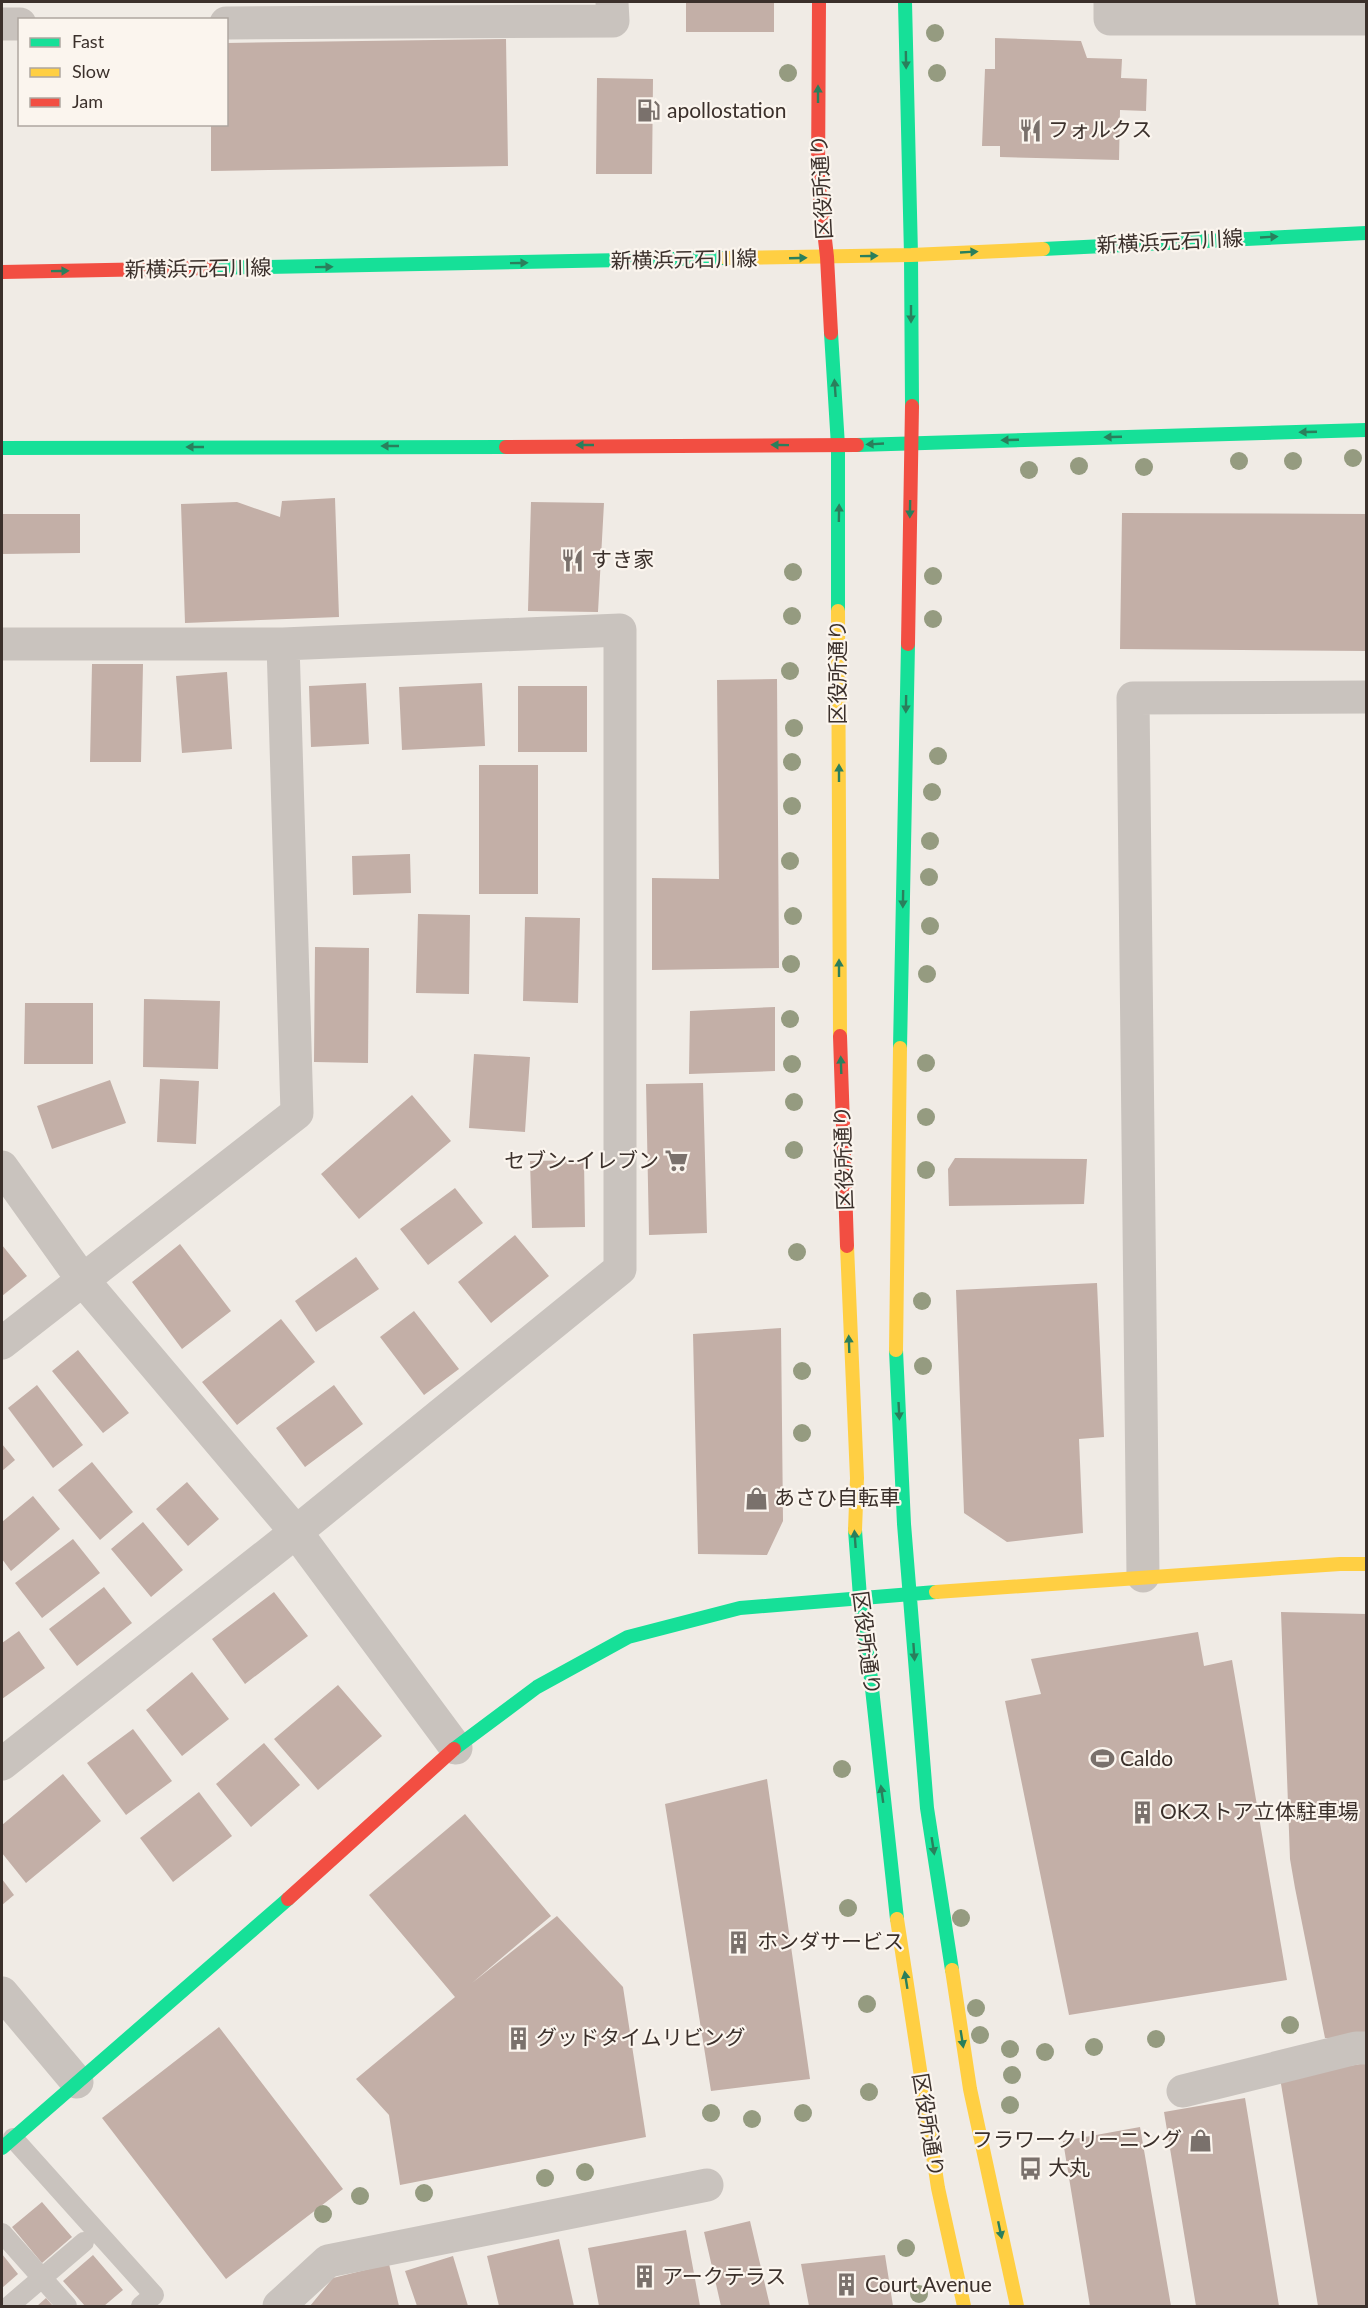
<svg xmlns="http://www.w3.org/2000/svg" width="1368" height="2308" viewBox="0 0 1368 2308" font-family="Lato,'Noto Sans JP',sans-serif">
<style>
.building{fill:#c3afa7}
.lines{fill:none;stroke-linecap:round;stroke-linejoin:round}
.lane{stroke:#c9c3be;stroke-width:20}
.street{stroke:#c9c3be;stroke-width:33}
.fast{stroke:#16e098;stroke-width:14}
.slow{stroke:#ffcf43;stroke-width:14}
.jam{stroke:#f24e42;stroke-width:14}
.tree{fill:#959b80}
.oneway{fill:#2a7f5c}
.labels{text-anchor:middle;stroke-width:4.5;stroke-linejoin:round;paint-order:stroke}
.poi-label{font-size:21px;fill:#3b302b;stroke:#fbf5ee;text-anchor:start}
.street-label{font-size:21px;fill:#3b302b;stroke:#fbf5ee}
</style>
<rect width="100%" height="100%" fill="#f0ebe5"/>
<!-- building -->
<path class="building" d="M686,2h88v30h-88z
M995,38l86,3 6,17 35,1 -1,19 26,1 -1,32 -26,-1 -1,50 -119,-3v-11h-18l3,-77h10z
M506,39l2,127 -297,5v-47h15v-81z
M597,78l56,1 -1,95h-56z
M335,498l4,119 -154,6 -4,-119 56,-2 43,15 2,-16z
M531,502l73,1 -6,109 -70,-1z
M1122,513l244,1v137l-246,-2z
M2,514h78v39l-78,1z
M92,664h51l-2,98h-51z
M227,672l5,77 -50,4 -6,-77z
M777,679l2,289 -127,2v-92l67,1 -2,-199z
M366,683l3,61 -58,3 -2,-61z
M482,683l3,63 -83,4 -3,-63z
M518,686h69v66h-69z
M479,765h59v129h-59z
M410,854l1,39 -58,2 -1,-39z
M418,914l52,1 -1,79 -53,-1z
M525,917l55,1 -2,85 -55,-2z
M315,947l54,1 -1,115 -54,-1z
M144,999l76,2 -2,68 -75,-2z
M25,1003h68v61h-69z
M775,1007v64l-86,3 1,-63z
M474,1054l56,3 -5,75 -56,-4z
M160,1079l39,2 -3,63 -39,-2z
M110,1080l16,43 -74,26 -15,-43z
M703,1083l4,150 -58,2 -3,-151z
M412,1095l39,46 -92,78 -38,-45z
M955,1158l132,1 -3,45 -135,2 -1,-37z
M584,1160l1,67 -53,1 -2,-67z
M455,1188l28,35 -55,42 -28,-36z
M515,1235l34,41 -58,47 -33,-41z
M180,1244l51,67 -49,38 -50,-67z
M2,1245l25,31 -25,20z
M356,1257l23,32 -63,43 -21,-31z
M1097,1283l7,154 -25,2 4,94 -76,9 -43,-29 -8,-223z
M414,1311l45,58 -35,26 -44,-58z
M281,1319l34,43 -78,63 -35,-43z
M781,1328l2,193 -16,34 -69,-1 -5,-220z
M78,1350l51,63 -26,20 -51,-62z
M37,1385l46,60 -30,23 -45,-60z
M334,1385l29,39 -58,43 -29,-39z
M2,1444l13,16 -13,11z
M92,1462l41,50 -33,28 -42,-50z
M187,1482l32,37 -31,27 -32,-37z
M33,1496l27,33 -49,42 -9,-12v-37z
M143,1522l40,48 -32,27 -40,-48z
M73,1539l27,34 -58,45 -27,-35z
M104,1587l28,36 -55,43 -28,-37z
M274,1592l34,44 -63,48 -33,-45z
M1281,1612l85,2v424h-41l-30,-150 -5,-29z
M19,1631l26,37 -43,31v-56z
M1198,1632l6,34 28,-6 55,320 -218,35 -64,-314 36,-7 -10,-35z
M192,1672l37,47 -47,37 -36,-46z
M338,1685l44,51 -64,54 -44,-51z
M133,1729l39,52 -46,34 -39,-52z
M264,1743l36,42 -49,42 -35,-43z
M63,1774l38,47 -75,62 -24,-30v-28z
M767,1779l43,300 -99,12 -46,-287z
M199,1792l33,44 -59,46 -33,-44z
M465,1814l86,102 -79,67 85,-67 66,71 23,150 -246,48 -11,-70 -33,-36 99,-82 -86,-102z
M2,1879l12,16 -12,10z
M219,2027l124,162 -117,90 -124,-161z
M1366,2063v242l-48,1 -38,-228z
M1245,2098l34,208h-83l-32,-194z
M1140,2127l31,179h-81l-27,-165z
M42,2202l30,35 -30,26 -30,-36z
M750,2221l20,85h-49l-17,-74z
M686,2230l14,76h-101l-11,-58z
M559,2239l15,67h-75l-12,-50z
M2,2254l16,20 -16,14z
M93,2255l30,35 -19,16h-19l-22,-25z
M885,2255l8,51h-84l-8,-42z
M453,2256l15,50h-51l-12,-35z
M389,2264l10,42h-89l23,-28z
M46,2298l7,8h-16z"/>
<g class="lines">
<!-- lane -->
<path class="lane" d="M13,2138l141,157 -13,11
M2,2233l65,73
M9,2306l75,-64"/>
<!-- street -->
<path class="street" d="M1110,2v17h256
M226,23l387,-2 -1,-19
M2,24h18
M2,644h281l337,-14v639l-324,263 -294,232
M2,1167l80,112 214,253 160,216
M2,1343l295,-230 -14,-469
M1143,1576l-10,-878 233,-1
M2,1993l75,89
M1183,2091l173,-43h10
M279,2306l49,-45 379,-76"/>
<!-- fast -->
<path class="fast" d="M905,2l6,253 1,151
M1043,249l323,-16
M209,268l517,-10
M831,333l7,113v165
M857,445l509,-15
M2,448l504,-1
M900,1048l8,-404
M896,1350l8,174 23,284 25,162
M855,1530l5,67 10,73 27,249
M454,1749l83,-62 91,-50 112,-29 196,-16
M2,2148l286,-249"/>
<!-- slow -->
<path class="slow" d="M726,258l185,-3 132,-6
M838,611l2,425
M847,1246l10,232 -2,52
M896,1350l4,-302
M936,1592l404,-28h26
M897,1919l41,269 26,118
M952,1970l18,119 47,217"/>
<!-- jam -->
<path class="jam" d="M819,2l-1,176 9,79 4,76
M2,272l207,-4
M506,447l351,-2
M908,644l4,-238
M840,1036l7,210
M288,1899l166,-150"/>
</g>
<!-- trees -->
<g class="tree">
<circle cx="935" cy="33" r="9"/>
<circle cx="788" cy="73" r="9"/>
<circle cx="937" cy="73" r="9"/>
<circle cx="1353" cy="458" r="9"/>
<circle cx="1239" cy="461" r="9"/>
<circle cx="1293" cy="461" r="9"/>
<circle cx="1079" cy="466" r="9"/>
<circle cx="1144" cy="467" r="9"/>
<circle cx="1029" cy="470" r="9"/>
<circle cx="793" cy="572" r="9"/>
<circle cx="933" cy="576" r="9"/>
<circle cx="792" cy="616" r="9"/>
<circle cx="933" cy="619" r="9"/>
<circle cx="790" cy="671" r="9"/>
<circle cx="794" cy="728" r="9"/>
<circle cx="938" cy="756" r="9"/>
<circle cx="792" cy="762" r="9"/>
<circle cx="932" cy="792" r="9"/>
<circle cx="792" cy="806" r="9"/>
<circle cx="930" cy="841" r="9"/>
<circle cx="790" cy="861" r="9"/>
<circle cx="929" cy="877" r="9"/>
<circle cx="793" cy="916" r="9"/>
<circle cx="930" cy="926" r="9"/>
<circle cx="791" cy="964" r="9"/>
<circle cx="927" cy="974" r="9"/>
<circle cx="790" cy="1019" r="9"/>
<circle cx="926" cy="1063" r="9"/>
<circle cx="792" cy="1064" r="9"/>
<circle cx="794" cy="1102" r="9"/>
<circle cx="926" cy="1117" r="9"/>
<circle cx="794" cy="1150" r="9"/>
<circle cx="926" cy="1170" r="9"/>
<circle cx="797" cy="1252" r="9"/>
<circle cx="922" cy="1301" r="9"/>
<circle cx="923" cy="1366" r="9"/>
<circle cx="802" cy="1371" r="9"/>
<circle cx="802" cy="1433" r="9"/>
<circle cx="842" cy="1769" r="9"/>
<circle cx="848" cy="1908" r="9"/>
<circle cx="961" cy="1918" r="9"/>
<circle cx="867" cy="2004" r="9"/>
<circle cx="976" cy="2008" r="9"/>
<circle cx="1290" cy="2025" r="9"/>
<circle cx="980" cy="2035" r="9"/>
<circle cx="1156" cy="2039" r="9"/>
<circle cx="1094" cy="2047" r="9"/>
<circle cx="1010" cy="2049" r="9"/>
<circle cx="1045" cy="2052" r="9"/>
<circle cx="1012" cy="2075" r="9"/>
<circle cx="869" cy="2092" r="9"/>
<circle cx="1010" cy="2105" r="9"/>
<circle cx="711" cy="2113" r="9"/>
<circle cx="803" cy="2113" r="9"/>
<circle cx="752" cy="2119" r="9"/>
<circle cx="585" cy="2172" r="9"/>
<circle cx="545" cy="2178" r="9"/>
<circle cx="424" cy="2193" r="9"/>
<circle cx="360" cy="2196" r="9"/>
<circle cx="323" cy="2214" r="9"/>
<circle cx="906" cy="2248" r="9"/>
<circle cx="919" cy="2294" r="9"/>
</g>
<!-- one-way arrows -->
<defs><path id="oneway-solid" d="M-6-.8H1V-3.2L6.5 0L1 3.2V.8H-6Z" transform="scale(1.5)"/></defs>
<g class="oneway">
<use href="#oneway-solid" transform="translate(906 60) rotate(89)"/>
<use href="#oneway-solid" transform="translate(818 94) rotate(-90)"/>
<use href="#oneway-solid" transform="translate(1269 237) rotate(-3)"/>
<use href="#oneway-solid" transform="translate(969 252) rotate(-3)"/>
<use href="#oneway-solid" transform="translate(869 256) rotate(-1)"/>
<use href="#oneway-solid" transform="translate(798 258) rotate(-2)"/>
<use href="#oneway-solid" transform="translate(519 263) rotate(-1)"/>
<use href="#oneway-solid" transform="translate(324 267) rotate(-1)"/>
<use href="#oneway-solid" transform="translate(60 271) rotate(-1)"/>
<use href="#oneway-solid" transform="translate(911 314) rotate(90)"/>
<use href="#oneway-solid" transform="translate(835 388) rotate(-94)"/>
<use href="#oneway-solid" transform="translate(1308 432) rotate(178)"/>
<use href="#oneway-solid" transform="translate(1113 437) rotate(178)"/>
<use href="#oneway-solid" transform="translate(1010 440) rotate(178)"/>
<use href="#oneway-solid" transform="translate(875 444) rotate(177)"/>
<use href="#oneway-solid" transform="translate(585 445) rotate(180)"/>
<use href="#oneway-solid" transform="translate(780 445) rotate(-179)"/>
<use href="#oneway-solid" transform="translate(390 446) rotate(180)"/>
<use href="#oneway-solid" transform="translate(195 447) rotate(180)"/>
<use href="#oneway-solid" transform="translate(910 509) rotate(91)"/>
<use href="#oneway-solid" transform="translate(839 513) rotate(-89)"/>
<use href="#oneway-solid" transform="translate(906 704) rotate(91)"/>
<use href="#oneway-solid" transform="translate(839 773) rotate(-90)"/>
<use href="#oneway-solid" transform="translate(903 899) rotate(91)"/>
<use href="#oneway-solid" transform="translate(839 968) rotate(-90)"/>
<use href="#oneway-solid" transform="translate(841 1065) rotate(-92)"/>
<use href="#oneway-solid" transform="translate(849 1344) rotate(-92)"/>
<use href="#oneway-solid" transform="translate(899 1411) rotate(87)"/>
<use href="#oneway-solid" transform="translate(855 1539) rotate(-94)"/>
<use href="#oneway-solid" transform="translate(914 1652) rotate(86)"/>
<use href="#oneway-solid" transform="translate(882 1794) rotate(-98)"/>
<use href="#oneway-solid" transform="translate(933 1846) rotate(81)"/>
<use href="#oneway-solid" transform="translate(906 1980) rotate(-99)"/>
<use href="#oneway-solid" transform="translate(962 2039) rotate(81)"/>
<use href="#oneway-solid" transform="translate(1000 2230) rotate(78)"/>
</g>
<!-- icons -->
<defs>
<symbol id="fuel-bare" viewBox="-9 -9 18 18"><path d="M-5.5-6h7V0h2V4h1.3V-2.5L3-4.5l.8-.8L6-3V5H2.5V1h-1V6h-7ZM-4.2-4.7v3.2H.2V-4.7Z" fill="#7a716c" stroke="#fbf5ee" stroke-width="2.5" paint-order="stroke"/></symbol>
<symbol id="restaurant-bare" viewBox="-9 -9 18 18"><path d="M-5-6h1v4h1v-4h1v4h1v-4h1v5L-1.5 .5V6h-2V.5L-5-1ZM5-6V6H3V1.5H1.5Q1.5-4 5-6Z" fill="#7a716c" stroke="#fbf5ee" stroke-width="2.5" paint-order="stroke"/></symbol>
<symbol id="supermarket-bare" viewBox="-9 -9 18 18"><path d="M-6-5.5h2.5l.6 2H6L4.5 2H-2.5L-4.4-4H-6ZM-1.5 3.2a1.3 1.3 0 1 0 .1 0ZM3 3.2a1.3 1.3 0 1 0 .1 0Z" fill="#7a716c" stroke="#fbf5ee" stroke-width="2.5" paint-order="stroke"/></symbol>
<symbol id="shop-bare" viewBox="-9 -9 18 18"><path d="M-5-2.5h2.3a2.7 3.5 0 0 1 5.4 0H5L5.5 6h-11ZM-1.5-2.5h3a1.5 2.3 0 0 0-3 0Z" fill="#7a716c" stroke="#fbf5ee" stroke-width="2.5" paint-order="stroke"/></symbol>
<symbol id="stadium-bare" viewBox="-9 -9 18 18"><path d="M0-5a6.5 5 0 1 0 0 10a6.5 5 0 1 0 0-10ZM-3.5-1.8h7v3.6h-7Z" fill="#7a716c" stroke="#fbf5ee" stroke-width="2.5" paint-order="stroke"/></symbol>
<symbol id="building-bare" viewBox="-9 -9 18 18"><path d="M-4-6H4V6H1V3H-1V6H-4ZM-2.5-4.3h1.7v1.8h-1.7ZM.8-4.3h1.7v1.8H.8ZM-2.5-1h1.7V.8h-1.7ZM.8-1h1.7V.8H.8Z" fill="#7a716c" stroke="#fbf5ee" stroke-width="2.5" paint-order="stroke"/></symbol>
<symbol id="bus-bare" viewBox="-9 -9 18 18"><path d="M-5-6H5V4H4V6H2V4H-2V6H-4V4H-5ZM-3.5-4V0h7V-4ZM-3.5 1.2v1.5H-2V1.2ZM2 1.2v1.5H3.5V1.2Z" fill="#7a716c" stroke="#fbf5ee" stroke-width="2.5" paint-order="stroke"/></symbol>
</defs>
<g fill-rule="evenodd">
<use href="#fuel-bare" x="632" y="94" width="33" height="33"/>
<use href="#restaurant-bare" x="1014" y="114" width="33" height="33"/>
<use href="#restaurant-bare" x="556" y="544" width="33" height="33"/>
<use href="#supermarket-bare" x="660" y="1144" width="33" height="33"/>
<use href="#shop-bare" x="740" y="1482" width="33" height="33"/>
<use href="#stadium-bare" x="1086" y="1742" width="33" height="33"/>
<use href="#building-bare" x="1126" y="1796" width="33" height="33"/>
<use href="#building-bare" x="722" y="1926" width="33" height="33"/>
<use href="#building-bare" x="502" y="2022" width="33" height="33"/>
<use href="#shop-bare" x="1184" y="2124" width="33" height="33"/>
<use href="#bus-bare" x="1014" y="2152" width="33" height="33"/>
<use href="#building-bare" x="628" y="2260" width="33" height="33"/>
<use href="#building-bare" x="830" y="2268" width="33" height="33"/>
</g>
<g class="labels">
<!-- poi labels -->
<g class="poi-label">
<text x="667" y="118">apollostation</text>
<text x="1048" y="137">フォルクス</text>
<text x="591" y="567">すき家</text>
<text x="659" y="1168" text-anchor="end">セブン-イレブン</text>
<text x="774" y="1505">あさひ自転車</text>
<text x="1120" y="1766">Caldo</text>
<text x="1160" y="1819">OKストア立体駐車場</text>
<text x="757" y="1949">ホンダサービス</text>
<text x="536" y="2045">グッドタイムリビング</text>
<text x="1182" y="2147" text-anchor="end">フラワークリーニング</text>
<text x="1048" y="2175">大丸</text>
<text x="662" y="2284">アークテラス</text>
<text x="865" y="2292">Court Avenue</text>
</g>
<!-- street labels -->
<g class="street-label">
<text transform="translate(822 187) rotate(-93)" y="7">区役所通り</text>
<text transform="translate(1170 242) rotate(-3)" y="7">新横浜元石川線</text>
<text transform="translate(684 260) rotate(-1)" y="7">新横浜元石川線</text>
<text transform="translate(198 269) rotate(-1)" y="7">新横浜元石川線</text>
<text transform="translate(838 672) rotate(-90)" y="7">区役所通り</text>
<text transform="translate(844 1158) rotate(-92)" y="7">区役所通り</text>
<text transform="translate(866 1643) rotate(83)" y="7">区役所通り</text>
<text transform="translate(928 2125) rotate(81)" y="7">区役所通り</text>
</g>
</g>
<!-- border -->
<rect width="1368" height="2308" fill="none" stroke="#3b302b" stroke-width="6"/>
<!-- legend -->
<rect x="18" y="18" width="210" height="108" fill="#fbf5ee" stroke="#aea6a0" stroke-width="1.5"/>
<rect x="30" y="38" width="30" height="9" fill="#16e098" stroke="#aea6a0" stroke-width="1.5"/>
<text x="72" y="48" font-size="18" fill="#3b302b">Fast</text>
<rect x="30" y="68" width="30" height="9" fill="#ffcf43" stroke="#aea6a0" stroke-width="1.5"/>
<text x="72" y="78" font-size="18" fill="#3b302b">Slow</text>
<rect x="30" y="98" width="30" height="9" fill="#f24e42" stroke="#aea6a0" stroke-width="1.5"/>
<text x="72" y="108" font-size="18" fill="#3b302b">Jam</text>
</svg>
